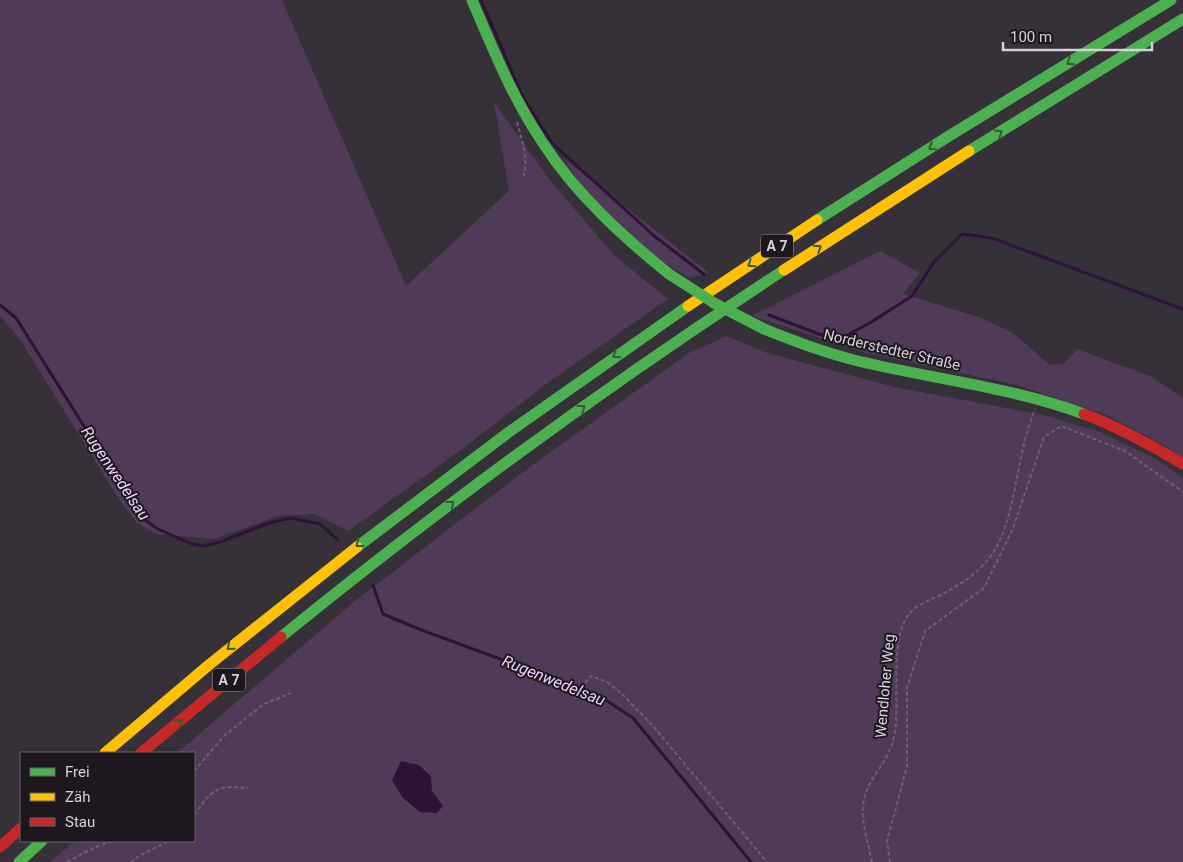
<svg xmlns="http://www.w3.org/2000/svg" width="1183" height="862" viewBox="0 0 1183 862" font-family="Roboto,sans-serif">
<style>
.green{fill:#4f3b57}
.water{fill:#2f1238}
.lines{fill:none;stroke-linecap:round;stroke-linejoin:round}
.stream{stroke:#2f1238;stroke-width:3}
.path{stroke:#68626b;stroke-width:2;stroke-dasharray:4 2.5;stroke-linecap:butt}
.fast{stroke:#4caf50;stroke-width:11}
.slow{stroke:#ffc107;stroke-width:11}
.jam{stroke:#c62828;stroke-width:11}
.fast-bridge{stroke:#4caf50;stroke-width:11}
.oneway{stroke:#325c34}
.labels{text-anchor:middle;stroke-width:4;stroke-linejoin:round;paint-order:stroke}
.shield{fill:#1c181e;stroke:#9e9aa1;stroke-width:1}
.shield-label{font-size:14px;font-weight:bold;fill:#d6d1d9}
.street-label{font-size:15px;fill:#d6d1d9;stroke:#1c181e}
.water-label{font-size:16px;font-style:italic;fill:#efd0fb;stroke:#1c181e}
</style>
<rect width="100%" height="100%" fill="#363138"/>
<!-- green -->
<path class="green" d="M0,0h282l124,286 103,-95 -15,-89 55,77 65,76 54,44 -122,85 -81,63 -117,84 -33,-17 -37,2 -64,23 -58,-5 -19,-11 -17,-22 -99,-160 -18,-22 -3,-3z
M562,157l147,116 -20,5 -46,-28 -53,-53z
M880,251l40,22 -17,21 76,23 34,16 37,32 14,-1 13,-15 75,28 31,21v60l-19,-13 -58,-30 -89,-30 -151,-32 -114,-37z
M727,336l37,16 130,35 149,28 55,16 58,28 27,19v384h-1133l25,-21h119v-88h-17l178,-152 172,-132 162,-116z"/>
<!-- water -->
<path class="water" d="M401,761l18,4 12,11 1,15 11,15 -6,7 -17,-1 -18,-15 -10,-17z"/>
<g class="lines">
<!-- stream -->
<path class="stream" d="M481,0l42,97 29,46 101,92 52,40
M0,305l16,13 120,191 9,11 13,9 34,15 11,2 17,-4 52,-20 19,-4 29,6 18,16
M769,315l68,26 36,-20 39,-25 22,-34 28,-28 30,4 191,71
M373,585l10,29 41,17 174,64 35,23 118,144"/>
<!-- path -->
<path class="path" d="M517,122c5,18 11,35 7,54
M574,698l4,-2 6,-12 7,-8 16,6 16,13 29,30 115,137
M194,771l31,-36 39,-31 27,-11
M194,815c19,-26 21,-30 54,-27
M67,862c15,-8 30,-17 46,-21
M130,862l13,-8 26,-13
M872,862c-3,-15 -11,-41 -9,-56 2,-24 19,-36 27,-57 3,-5 4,-12 5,-18 5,-30 -7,-101 18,-121 6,-6 16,-9 23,-13 25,-12 49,-27 62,-53 14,-28 17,-61 24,-91 3,-15 8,-30 13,-44
M890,862l-3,-21 20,-75v-78l18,-57 59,-43 29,-60 31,-91 17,-11 64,25 58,41"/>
<!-- fast -->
<path class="fast" d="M472,0c21,49 41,99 71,143 33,51 79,93 126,131
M969,151l214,-132
M817,220l132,-84 222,-136
M764,329c31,12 61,24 94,32 75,18 153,26 226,53
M357,547l152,-115 179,-126
M281,637c161,-131 329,-254 503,-367
M19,862l23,-21"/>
<!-- slow -->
<path class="slow" d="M784,270l185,-119
M688,306l129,-86
M105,753l105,-89 147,-117"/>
<!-- jam -->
<path class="jam" d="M1084,414c35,13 67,31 99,50
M141,753l140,-116
M0,847l21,-19"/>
<!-- fast-bridge -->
<path class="fast-bridge" d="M669,274l45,29 50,26"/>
</g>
<!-- one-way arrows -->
<defs><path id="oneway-chevron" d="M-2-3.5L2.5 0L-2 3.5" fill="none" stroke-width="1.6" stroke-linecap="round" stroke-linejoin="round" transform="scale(1.25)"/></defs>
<g class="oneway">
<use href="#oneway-chevron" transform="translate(1070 62) rotate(148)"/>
<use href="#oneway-chevron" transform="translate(999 133) rotate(-32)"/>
<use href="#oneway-chevron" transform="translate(932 147) rotate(148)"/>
<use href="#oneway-chevron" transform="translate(818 248) rotate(-33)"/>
<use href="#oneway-chevron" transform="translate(751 264) rotate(147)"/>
<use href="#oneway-chevron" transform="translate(616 355) rotate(145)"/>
<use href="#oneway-chevron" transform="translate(582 408) rotate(-35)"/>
<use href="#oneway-chevron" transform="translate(451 504) rotate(-38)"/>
<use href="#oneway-chevron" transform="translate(359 544) rotate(143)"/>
<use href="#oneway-chevron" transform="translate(230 647) rotate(141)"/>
<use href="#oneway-chevron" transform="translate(179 722) rotate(-40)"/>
</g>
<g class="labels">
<!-- shield labels -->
<g class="shield">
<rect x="761" y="234.5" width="32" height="23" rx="4"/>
<rect x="213" y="668.5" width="32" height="23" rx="4"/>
</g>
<g class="shield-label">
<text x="777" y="251">A 7</text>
<text x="229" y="685">A 7</text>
</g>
<!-- street labels -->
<g class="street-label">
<text transform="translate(892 350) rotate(13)" y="5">Norderstedter Straße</text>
<text transform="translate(885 686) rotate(-85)" y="5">Wendloher Weg</text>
</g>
<!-- water labels -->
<g class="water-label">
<text transform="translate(116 473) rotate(56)" y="6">Rugenwedelsau</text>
<text transform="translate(554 680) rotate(22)" y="6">Rugenwedelsau</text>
</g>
</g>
<!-- legend -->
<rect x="20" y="752" width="175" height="90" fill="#1c181e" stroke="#666269"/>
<rect x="30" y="768" width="25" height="8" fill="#4caf50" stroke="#666269"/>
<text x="65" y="777" font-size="15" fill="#d6d1d9">Frei</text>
<rect x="30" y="793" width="25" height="8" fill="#ffc107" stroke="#666269"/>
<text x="65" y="802" font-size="15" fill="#d6d1d9">Zäh</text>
<rect x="30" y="818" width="25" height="8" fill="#c62828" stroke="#666269"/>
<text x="65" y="827" font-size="15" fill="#d6d1d9">Stau</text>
<!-- scale -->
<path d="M1003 42v8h149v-8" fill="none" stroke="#d6d1d9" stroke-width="2.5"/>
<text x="1010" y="42" font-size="15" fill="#d6d1d9" stroke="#1c181e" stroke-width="4" paint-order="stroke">100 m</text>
</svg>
